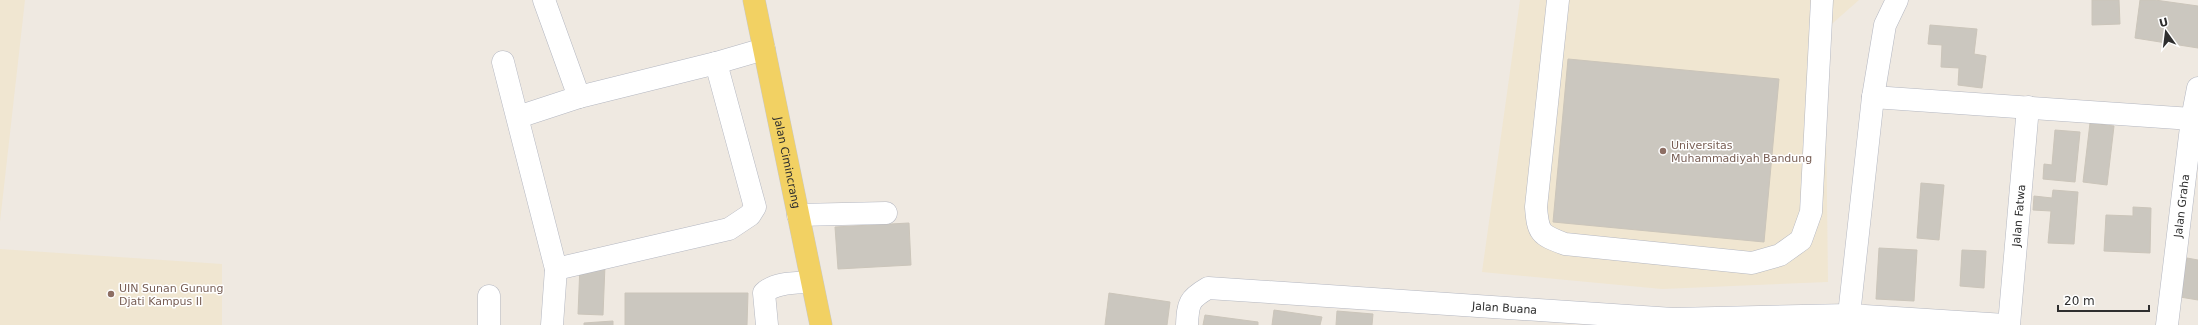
<svg xmlns="http://www.w3.org/2000/svg" width="2198" height="325" viewBox="0 0 2198 325" font-family="'DejaVu Sans',sans-serif">
<style>
.education{fill:#f0e6d1}
.building{fill:#cbc7bf;stroke:#cbc5ba}
.lines{fill:none;stroke-linecap:round;stroke-linejoin:round}
.minor-casing{stroke:#b4b7c1;stroke-width:23}
.major-casing{stroke:#c9c9c9;stroke-width:23}
.minor{stroke:#fff;stroke-width:22}
.major{stroke:#f2d163;stroke-width:22}
.education-dot{fill:#8d6e63;stroke:#fff;stroke-width:1.5}
.labels{text-anchor:middle;stroke-width:3;stroke-linejoin:round;paint-order:stroke}
.education-label{font-size:11px;fill:#785e54;stroke:#fff;text-anchor:start}
.street-label{font-size:11px;fill:#2e2e2e;stroke:#fff}
</style>
<rect width="100%" height="100%" fill="#efe9e1"/>
<!-- education -->
<path class="education" d="M0,0h25l-25,222z
M1520,0h339l-34,30 3,252 -166,7 -180,-17z
M0,249l222,15v61h-222z"/>
<!-- building -->
<path class="building" d="M2092,0h27l1,24 -28,1z
M2140,0h15l43,6v42l-63,-10z
M1930,25l47,4 -3,25 12,2 -4,32 -24,-3 1,-17 -18,-1 1,-22 -14,-1z
M1568,59l211,20 -15,163 -211,-20z
M2090,123l24,3 -7,59 -24,-3z
M2055,130l25,2 -5,50 -32,-3 1,-15 8,1z
M1921,183l23,2 -5,55 -22,-2z
M2053,190l25,2 -4,52 -26,-1 3,-32 -18,-1 1,-14 18,2z
M2133,207l18,1 -1,45 -46,-2 2,-36 27,1z
M909,223l2,42 -73,4 -3,-42z
M1879,248l38,2 -3,51 -38,-2z
M1962,250l24,1 -2,37 -24,-2z
M2187,258l11,2v40l-18,-3z
M580,265h25l-2,50 -25,-1z
M625,293h123l-1,32h-122z
M1109,293l61,9 -3,23h-62z
M1274,310l48,7 -2,8h-48z
M1337,311l36,3 -1,11h-36z
M1205,315l53,7v3h-55z
M613,321v4h-29v-2z"/>
<g class="lines">
<defs>
<g id="minor">
<path d="M1558,0l-22,207c2,26 4,28 29,37l187,19 28,-8 21,-15 10,-28 11,-212"/>
<path d="M1897,0l-12,25 -12,72 -24,218 156,10"/>
<path d="M503,62l53,207 173,-40 21,-14 5,-8 -39,-144 -137,34 -35,-97"/>
<path d="M716,63l48,-14"/>
<path d="M1873,97l319,22"/>
<path d="M518,117l61,-20"/>
<path d="M798,215l88,-2"/>
<path d="M489,325v-29"/>
<path d="M552,325l4,-56"/>
<path d="M767,325l-3,-32c11,-11 32,-10 47,-11"/>
<path id="s1" d="M1187,325c1,-22 2,-26 21,-37l465,31 176,-4 -1,10"/>
<path id="s2" d="M2009,325l19,-218"/>
<path id="s3" d="M2167,325l25,-206 6,-31"/>
</g>
<g id="major">
<path id="s4" d="M754,0l67,325"/>
</g>
</defs>
<!-- minor casing -->
<use href="#minor" class="minor-casing"/>
<!-- major casing -->
<use href="#major" class="major-casing"/>
<!-- minor -->
<use href="#minor" class="minor"/>
<!-- major -->
<use href="#major" class="major"/>
</g>
<!-- markers -->
<g class="education-dot">
<circle cx="1663" cy="151" r="4"/>
<circle cx="111" cy="294" r="4"/>
</g>
<g class="labels">
<!-- education labels -->
<g class="education-label">
<text x="1671" y="149">Universitas<tspan x="1671" dy="13">Muhammadiyah Bandung</tspan></text>
<text x="119" y="292">UIN Sunan Gunung<tspan x="119" dy="13">Djati Kampus II</tspan></text>
</g>
<!-- street labels -->
<g class="street-label">
<text dy="4" stroke="none"><textPath href="#s4" startOffset="166">Jalan Cimincrang</textPath></text>
<text dy="4" stroke="none"><textPath href="#s3" startOffset="120">Jalan Graha</textPath></text>
<text dy="4" stroke="none"><textPath href="#s2" startOffset="110">Jalan Fatwa</textPath></text>
<text dy="4" stroke="none"><textPath href="#s1" startOffset="343">Jalan Buana</textPath></text>
</g>
</g>
<!-- north arrow -->
<g transform="translate(2166 32) rotate(346)" stroke="#ffffff" stroke-width="3" paint-order="stroke">
<path d="M0-3L7 15L0 10L-7 15Z" fill="#2e2e2e"/>
<text y="-6" font-size="11" font-weight="bold" text-anchor="middle" fill="#2e2e2e">U</text>
</g>
<!-- scale -->
<path d="M2058 305v6h91v-6" fill="none" stroke="#2e2e2e" stroke-width="2"/>
<text x="2064" y="305" font-size="12" fill="#2e2e2e" stroke="#ffffff" stroke-width="3" paint-order="stroke">20 m</text>
</svg>
